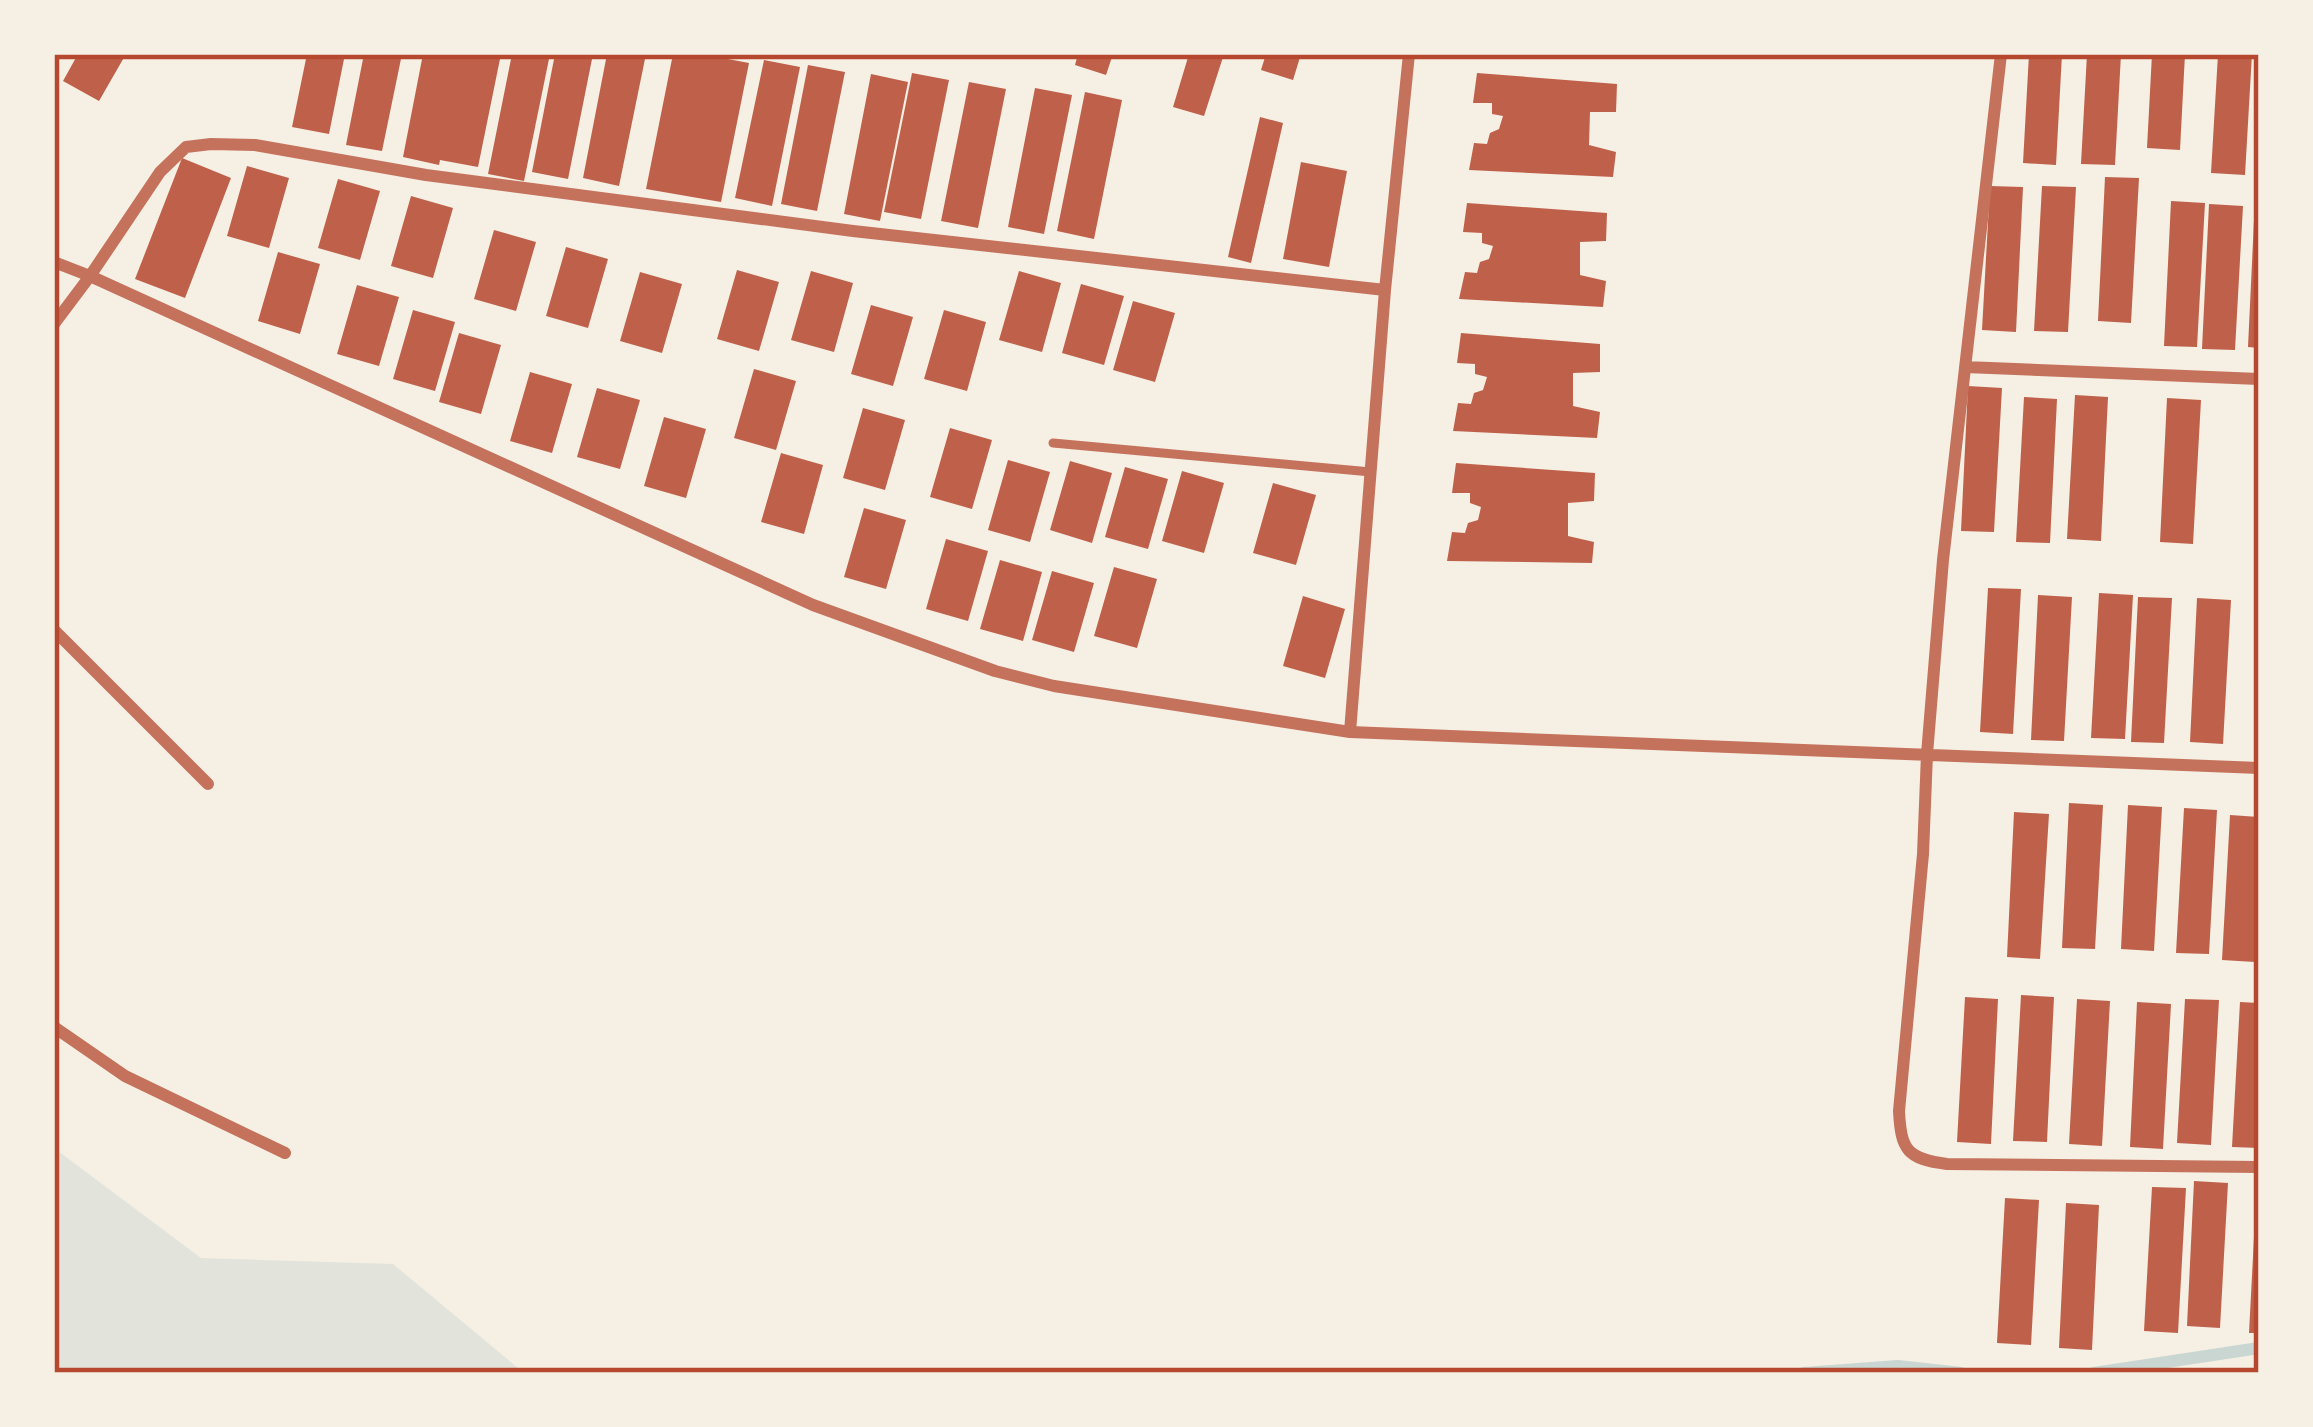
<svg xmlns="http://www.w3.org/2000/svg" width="2313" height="1427" viewBox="0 0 2313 1427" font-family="Rubik,sans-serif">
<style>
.green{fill:#e2e4dc}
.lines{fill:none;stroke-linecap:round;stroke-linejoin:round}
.stream{stroke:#c9d6d2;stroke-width:12}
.building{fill:#bf614a}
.service{stroke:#c5725c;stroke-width:9}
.minor{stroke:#c5725c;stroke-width:12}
.neatline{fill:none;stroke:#b5482f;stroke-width:4.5}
</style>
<rect width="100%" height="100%" fill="#f6efe4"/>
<!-- green -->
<path class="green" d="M54,1148l147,110 192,6 131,109h-470z"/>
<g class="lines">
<!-- stream -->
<path class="stream" d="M1804,1373l94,-7 63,7
M2094,1373l165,-25"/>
</g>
<!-- building -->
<path class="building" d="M78,54h48l-27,47 -36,-20z
M307,54h38l-16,80 -37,-7z
M364,54h38l-20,97 -36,-6z
M423,54h78l-23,113 -38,-7 -1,5 -36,-8z
M512,54h38l-26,127 -36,-7z
M555,54h38l-25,125 -36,-7z
M607,54h39l-27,132 -36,-8z
M673,54l39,2 37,7 -28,139 -75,-13z
M1078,54h35l-7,21 -31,-10z
M1189,54h35l-20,62 -31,-9z
M1266,54h35l-8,26 -32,-10z
M2029,54h33l-6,111 -33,-2z
M2087,54h34l-6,111 -34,-1z
M2152,54h33l-5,96 -33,-2z
M2218,54h34l-7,121 -34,-2z
M764,60l36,7 -28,139 -37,-8z
M808,65l37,7 -28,139 -36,-7z
M912,73l37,7 -28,139 -37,-7z
M1477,73l140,11 -1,28h-26l-1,33 27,7 -3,25 -144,-7 5,-27 13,1 3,-11 9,-4 4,-13 -11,-2v-11h-19z
M871,74l37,8 -28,139 -36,-7z
M969,82l37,7 -28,139 -37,-7z
M1035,88l37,7 -28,139 -36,-7z
M1085,92l37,8 -28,139 -37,-8z
M1260,117l23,6 -32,140 -23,-6z
M182,158l49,20 -46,120 -50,-19z
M1301,162l46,9 -18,96 -46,-8z
M247,166l42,12 -20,70 -42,-12z
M2105,177l34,1 -8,145 -33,-2z
M338,179l42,12 -20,69 -42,-12z
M1990,186l33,1 -7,145 -34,-2z
M2042,186l34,1 -8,145 -34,-1z
M411,196l42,12 -20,70 -42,-12z
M2255,199h4v149l-11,-1z
M2171,201l34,2 -8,144 -33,-1z
M1467,203l140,10 -1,28 -26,1v33l26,6 -3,26 -144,-8 6,-27 12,1 3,-11 9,-3 4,-13 -11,-3v-10l-19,-1z
M2209,204l34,2 -8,144 -33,-1z
M494,230l42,12 -20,69 -42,-12z
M566,247l42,12 -20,69 -42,-12z
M278,252l42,12 -20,70 -42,-13z
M737,270l42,12 -20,69 -42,-12z
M811,271l42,12 -19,69 -43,-12z
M1019,271l42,12 -19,69 -43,-12z
M640,272l42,12 -20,69 -42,-12z
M1081,284l43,12 -20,69 -42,-12z
M357,285l42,12 -20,69 -42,-12z
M1133,301l42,12 -20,69 -42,-12z
M871,305l42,12 -20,69 -42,-12z
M413,310l42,12 -20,69 -42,-12z
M944,310l42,12 -19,69 -43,-12z
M459,333l42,12 -20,69 -42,-12z
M1461,333l139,11v28l-27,1v33l27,6 -3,26 -144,-7 5,-28 13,1 3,-11 9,-3 4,-13 -12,-3v-10l-18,-1z
M754,369l42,12 -20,69 -42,-12z
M530,372l42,12 -20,69 -42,-12z
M1968,386l34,2 -8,144 -33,-1z
M597,388l43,12 -20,69 -43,-12z
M2075,395l33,2 -7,144 -34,-2z
M2024,397l33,2 -7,144 -34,-1z
M2167,398l34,2 -8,144 -33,-2z
M863,408l42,12 -20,70 -42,-12z
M664,417l42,12 -20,69 -42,-12z
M950,428l42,12 -20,69 -42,-12z
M781,453l42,12 -19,69 -43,-12z
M1008,460l42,12 -20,70 -42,-12z
M1070,461l42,12 -20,70 -42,-13z
M1456,463l139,10 -1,28 -26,2v33l26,6 -2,21 -145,-2 5,-29 13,1 3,-10 10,-3 3,-13 -11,-4v-10h-18z
M1125,467l43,12 -20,70 -43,-12z
M1182,471l42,12 -20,70 -42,-12z
M1273,483l43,12 -20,70 -43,-12z
M864,508l42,12 -20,69 -42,-12z
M946,539l42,12 -20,70 -42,-12z
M1000,560l42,12 -19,69 -43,-12z
M1114,567l43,12 -20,69 -43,-12z
M1052,571l42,12 -20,69 -42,-12z
M1988,588l33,1 -8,145 -33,-2z
M2099,593l34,2 -8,144 -34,-1z
M2038,595l34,2 -8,144 -33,-1z
M1303,596l42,13 -20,69 -42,-12z
M2138,597l34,1 -8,145 -33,-1z
M2197,598l34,2 -8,144 -33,-2z
M2069,803l34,2 -8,144 -33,-1z
M2128,805l34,2 -8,144 -33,-2z
M2184,808l33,2 -8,144 -33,-1z
M2014,812l35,2 -9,145 -33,-2z
M2230,815l29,2 -4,145 -33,-2z
M2021,995l33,2 -7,145 -34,-1z
M1965,997l33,2 -7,145 -34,-2z
M2077,999l33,2 -8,145 -33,-2z
M2185,999l34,1 -8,145 -34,-2z
M2137,1002l34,2 -8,145 -33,-2z
M2240,1002l19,1v145l-27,-1z
M2194,1181l34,2 -8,145 -33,-2z
M2152,1187l34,1 -8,145 -34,-2z
M2005,1198l34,2 -8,145 -34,-2z
M2066,1203l33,2 -7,145 -33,-2z
M2255,1218h4v115h-10z"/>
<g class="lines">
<!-- service -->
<path class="service" d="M1053,443l318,29"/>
<!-- minor -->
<path class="minor" d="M2001,54l-58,506 -16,194 -4,100 -24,257c2,39 8,48 48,53l312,3
M54,262l36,14 723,329 182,66 59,15 296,46 909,36
M54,324l36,-48 70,-104 26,-25 25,-3 44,1 171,30 427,56 532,59
M1965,367l294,12
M54,630l154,154
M1350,732l35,-442 24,-236
M54,1027l71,49 160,77"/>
</g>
<!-- border -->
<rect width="2313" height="1427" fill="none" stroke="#f6efe4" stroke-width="114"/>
<rect x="57" y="57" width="2199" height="1313" class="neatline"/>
</svg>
